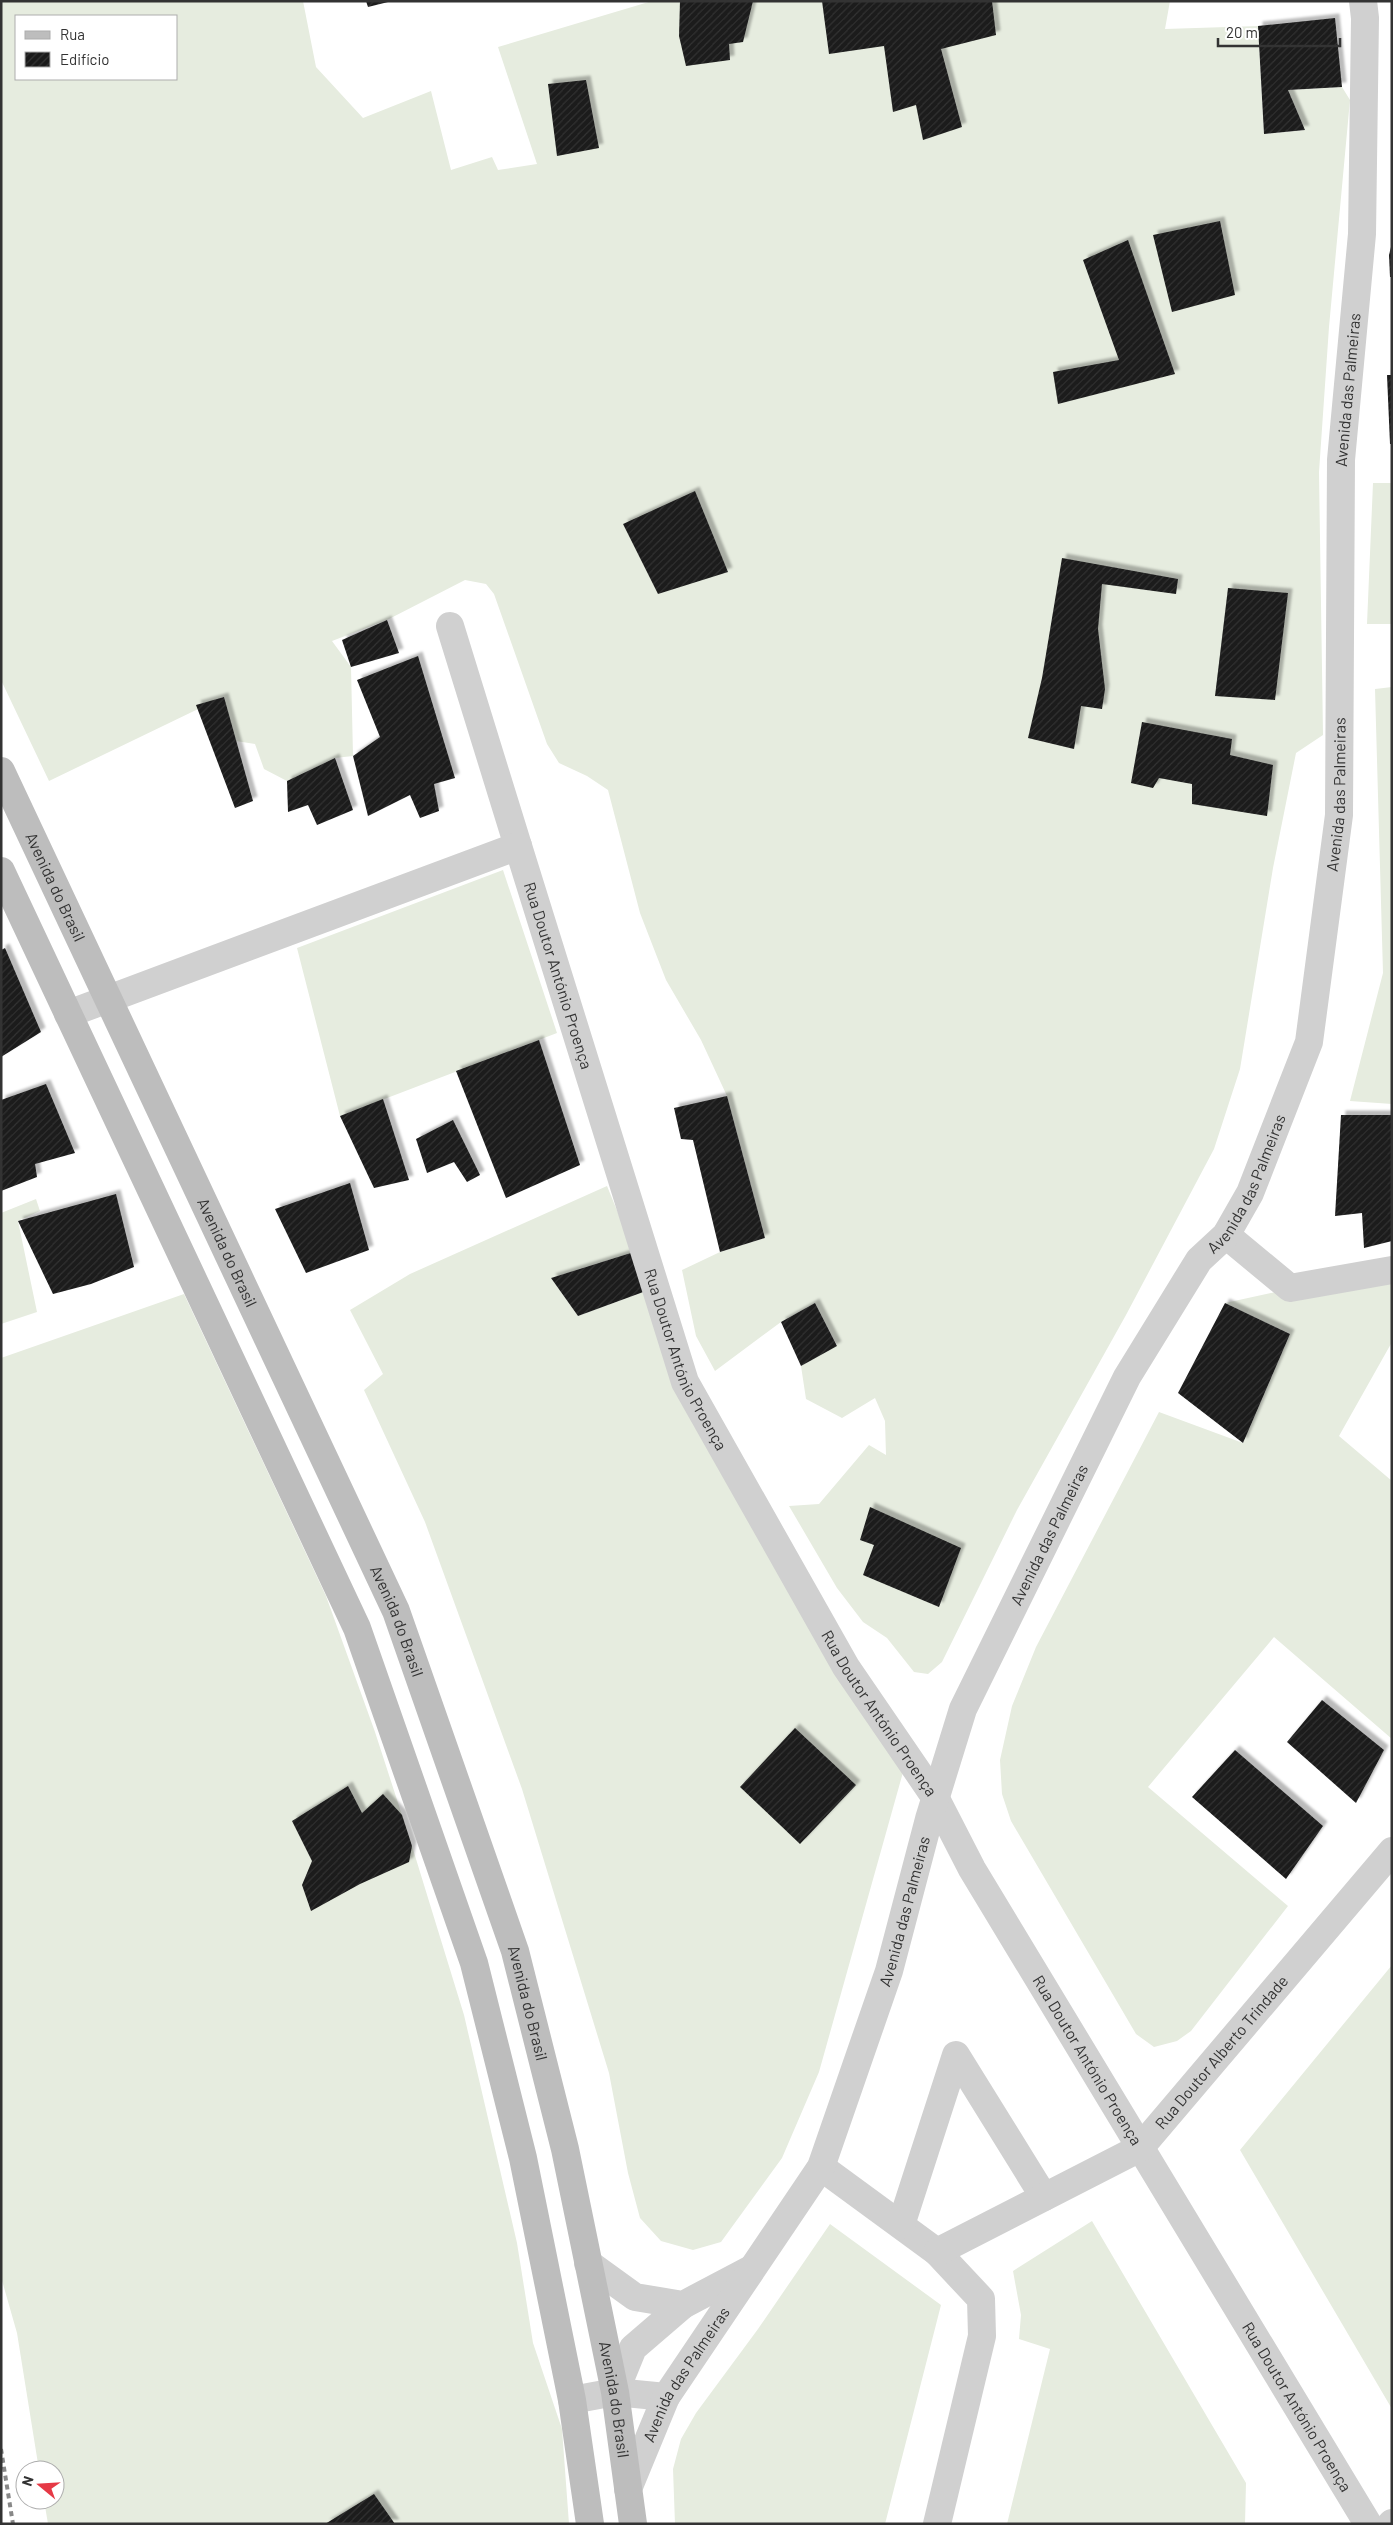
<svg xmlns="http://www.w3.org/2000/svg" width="1393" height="2525" viewBox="0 0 1393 2525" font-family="Barlow,sans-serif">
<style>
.grass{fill:#e6ecdf;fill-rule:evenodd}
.building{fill:url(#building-hatch);filter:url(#shadow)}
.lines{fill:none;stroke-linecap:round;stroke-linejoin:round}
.street{stroke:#d0d0d0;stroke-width:28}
.secondary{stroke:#bdbdbd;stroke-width:28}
.rail{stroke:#888;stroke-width:4;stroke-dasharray:5 4;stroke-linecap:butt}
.labels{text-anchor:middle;stroke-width:5;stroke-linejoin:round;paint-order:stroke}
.street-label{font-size:16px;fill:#333;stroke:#fff}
</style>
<defs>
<pattern id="building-hatch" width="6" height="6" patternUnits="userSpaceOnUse" patternTransform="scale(1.25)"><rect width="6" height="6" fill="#1a1a1a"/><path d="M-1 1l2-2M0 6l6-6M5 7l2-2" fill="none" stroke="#333"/></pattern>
<filter id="shadow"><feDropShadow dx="4.5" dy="-4.5" stdDeviation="1" flood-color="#0004"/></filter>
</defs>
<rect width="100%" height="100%" fill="#fff"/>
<!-- grass -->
<path class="grass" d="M1,1h302l13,66 47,51 68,-27 20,79 41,-13 6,13 39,-6 -39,-117 154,-46h518l-5,28 93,-3 6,108 41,-4 -17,-40 54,-3 8,13 -21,227 -10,145 4,263 -27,18 -23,115 -33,201 -26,80 -88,166 -109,195 -75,152 -14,12 -14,-2 -27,-34 -24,-16 -26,-34 -48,-82 30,-2 50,-59 17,10 -1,-34 -10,-23 -33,20 -36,-19 -5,-33 36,-21 -22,-42 -34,19 -66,49 -19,-35 -14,-66 38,-18 45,-14 -38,-142 -26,-56 -35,-60 -26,-67 -32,-123 -21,-14 -28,-13 -12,-19 -53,-150 -8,-10 -21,-4 -78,40 -55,21 19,26 2,89 -18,2 -48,23 -23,-12 -9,-25 -19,-3 -13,-44 -174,84 -48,-101zM16,16h160v63h-160z
M1373,483h19v141h-25z
M1392,687v417l-42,-3 33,-128 -8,-284z
M503,870l54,163 -217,83 -43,-168z
M607,1186l27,66 -83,26 27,38 68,-25 261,467 -88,314 -37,86 -61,84 -28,8 -32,-9 -21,-23 -12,-45 -19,-100 -87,-284 -97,-267 -61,-132 19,-16 -33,-64 60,-36z
M36,1199l4,12 -22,10 19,91 -36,12v-111z
M1392,1267v75l-53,94 53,45v258l-118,-102 -126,150 140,119 -97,125 -14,10 -23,6 -18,-13 -125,-213 -9,-27 -2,-34 12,-54 24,-59 123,-235 84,31 47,-109 -65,-31z
M184,1294l142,302 49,136 37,114 52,169 53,228 16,100 29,86 7,95h-521l-4,-24h11v-30h-16l-22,-137 -16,-56v-919z
M1392,1965v444l-152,-259z
M1092,2221l154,262 -1,41h-238l43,-175 -31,-10 2,-24 -8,-44z
M830,2224l111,81 -56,219h-210l-2,-55 8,-30 15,-26 62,-84z"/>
<!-- building -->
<path class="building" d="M366,1h22v1l-20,5z
M680,1h73l-10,41 -14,2 1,16 -44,6 -7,-30z
M822,1h170l4,34 -55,14 21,78 -39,13 -7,-35 -23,7 -9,-66 -55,8z
M1335,18l7,69 -54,3 17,40 -41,4 -6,-108z
M586,80l13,68 -42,8 -9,-72z
M1220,221l15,74 -63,17 -19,-77z
M1128,240l47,134 -117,30 -5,-32 66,-12 -36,-100z
M1391,247l1,30h-2l-1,-22z
M1387,375h5v69h-2z
M695,491l33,81 -70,22 -35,-70z
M1062,558l116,21 -2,15 -74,-10 -4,45 7,60 -3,20 -21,-3 -7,43 -46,-11 14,-60z
M1228,588l60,5 -13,107 -60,-4z
M387,620l12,33 -48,14 -9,-27z
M418,656l37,122 -21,6 5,27 -19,7 -10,-23 -42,21 -15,-60 27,-19 -23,-57z
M224,697l29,104 -18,7 -39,-103z
M1142,722l90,17 -2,16 43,10 -6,51 -75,-12v-20l-33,-6 -6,10 -22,-5z
M335,758l18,52 -36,15 -9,-20 -20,7 -1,-31z
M5,948l36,84 -40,25v-107z
M539,1040l41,125 -74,33 -50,-127z
M46,1084l29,69 -40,11 2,13 -36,14v-91z
M727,1096l38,142 -45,14 -27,-112 -12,-1 -7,-31z
M383,1099l26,81 -35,8 -34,-72z
M1341,1115h51v126l-28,7 -2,-35 -27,3z
M453,1120l27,55 -13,7 -13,-20 -27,11 -11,-34z
M350,1183l19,67 -63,23 -31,-64z
M116,1194l18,73 -43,17 -38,10 -35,-73z
M634,1252l12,39 -68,25 -27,-38z
M815,1303l22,43 -36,20 -20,-44z
M1225,1303l65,31 -47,109 -65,-50z
M870,1507l91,41 -22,59 -76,-32 11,-30 -14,-5z
M1322,1700l62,50 -28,53 -69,-61z
M795,1728l61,57 -56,59 -60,-57z
M1235,1750l88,76 -37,53 -94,-82z
M348,1786l14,27 21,-19 19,21 10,31 -3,16 -49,22 -49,27 -9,-26 10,-24 -20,-40z
M374,2494l21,30h-70z"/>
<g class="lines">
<!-- street -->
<g class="street">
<path d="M450,626l68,220"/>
<path id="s1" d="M68,1014l450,-168 167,536 161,285 89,130 37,72 396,655"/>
<path d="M1226,1235l64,53 102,-18"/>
<path d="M821,2167l116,85 44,47 1,37 -45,188"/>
<path d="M901,2225l55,-170 88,142"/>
<path id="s2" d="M937,2252l203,-104 252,-297"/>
<path d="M588,2263l47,34 48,8 68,-36"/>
<path d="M615,2392l18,-44 50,-43"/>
<path d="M572,2400l43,-8 51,5"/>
<path id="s3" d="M628,2489l38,-92 155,-230 68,-196 40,-152 34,-110 164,-332 72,-117 27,-25 24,-42 59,-151 30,-227 2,-355 21,-226 3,-216 -2,-17"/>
<path d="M1391,2524l1,-1"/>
</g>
<!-- secondary -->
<g class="secondary">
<path id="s4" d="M1,771l395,840 119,340 50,198 50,243 18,132"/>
<path d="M1,871l356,757 117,335 49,195 49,242 18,124"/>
</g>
<!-- rail -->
<path class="rail" d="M1,2449l12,75"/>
</g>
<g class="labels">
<!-- street labels -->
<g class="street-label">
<text dy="6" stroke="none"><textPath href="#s3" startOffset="2266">Avenida das Palmeiras</textPath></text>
<text dy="6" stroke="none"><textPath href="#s3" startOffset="1861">Avenida das Palmeiras</textPath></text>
<text dy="6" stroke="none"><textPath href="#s4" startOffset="128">Avenida do Brasil</textPath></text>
<text dy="6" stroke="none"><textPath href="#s1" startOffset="616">Rua Doutor António Proença</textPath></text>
<text dy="6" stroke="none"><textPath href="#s3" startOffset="1456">Avenida das Palmeiras</textPath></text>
<text dy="6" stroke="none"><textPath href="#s4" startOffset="532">Avenida do Brasil</textPath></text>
<text dy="6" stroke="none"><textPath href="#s1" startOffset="1021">Rua Doutor António Proença</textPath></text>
<text dy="6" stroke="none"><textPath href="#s3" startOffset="1051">Avenida das Palmeiras</textPath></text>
<text dy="6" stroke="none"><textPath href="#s4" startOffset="938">Avenida do Brasil</textPath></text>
<text dy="6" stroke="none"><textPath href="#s1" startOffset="1426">Rua Doutor António Proença</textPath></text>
<text dy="6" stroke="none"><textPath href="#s3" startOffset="646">Avenida das Palmeiras</textPath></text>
<text dy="6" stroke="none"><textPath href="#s4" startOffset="1342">Avenida do Brasil</textPath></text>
<text dy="6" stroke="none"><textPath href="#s2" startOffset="354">Rua Doutor Alberto Trindade</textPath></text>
<text dy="6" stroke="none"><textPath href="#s1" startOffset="1831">Rua Doutor António Proença</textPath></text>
<text dy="6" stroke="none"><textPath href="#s3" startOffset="129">Avenida das Palmeiras</textPath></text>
<text dy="6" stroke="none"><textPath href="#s4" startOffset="1748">Avenida do Brasil</textPath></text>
<text dy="6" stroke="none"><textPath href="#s1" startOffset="2236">Rua Doutor António Proença</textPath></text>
</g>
</g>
<!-- border -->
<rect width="1393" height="2525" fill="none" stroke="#333333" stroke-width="5"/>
<!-- legend -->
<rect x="15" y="15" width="162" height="65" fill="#ffffff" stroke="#adadad"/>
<rect x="25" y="31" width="25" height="8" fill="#bdbdbd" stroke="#adadad"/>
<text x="60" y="40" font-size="15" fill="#333333">Rua</text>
<rect x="25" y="52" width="25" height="15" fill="url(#building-hatch)" stroke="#adadad"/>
<text x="60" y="65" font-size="15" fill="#333333">Edifício</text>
<!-- north arrow -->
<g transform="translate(40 2485) rotate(288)"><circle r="24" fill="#ffffff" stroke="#adadad"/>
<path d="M0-4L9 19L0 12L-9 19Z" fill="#e63946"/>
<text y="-8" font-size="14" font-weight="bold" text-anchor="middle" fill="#333333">N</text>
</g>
<!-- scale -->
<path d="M1218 38v8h122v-8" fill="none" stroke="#333333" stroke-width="2.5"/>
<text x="1226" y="38" font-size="15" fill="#333333" stroke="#ffffff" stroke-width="4" paint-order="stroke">20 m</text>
</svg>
